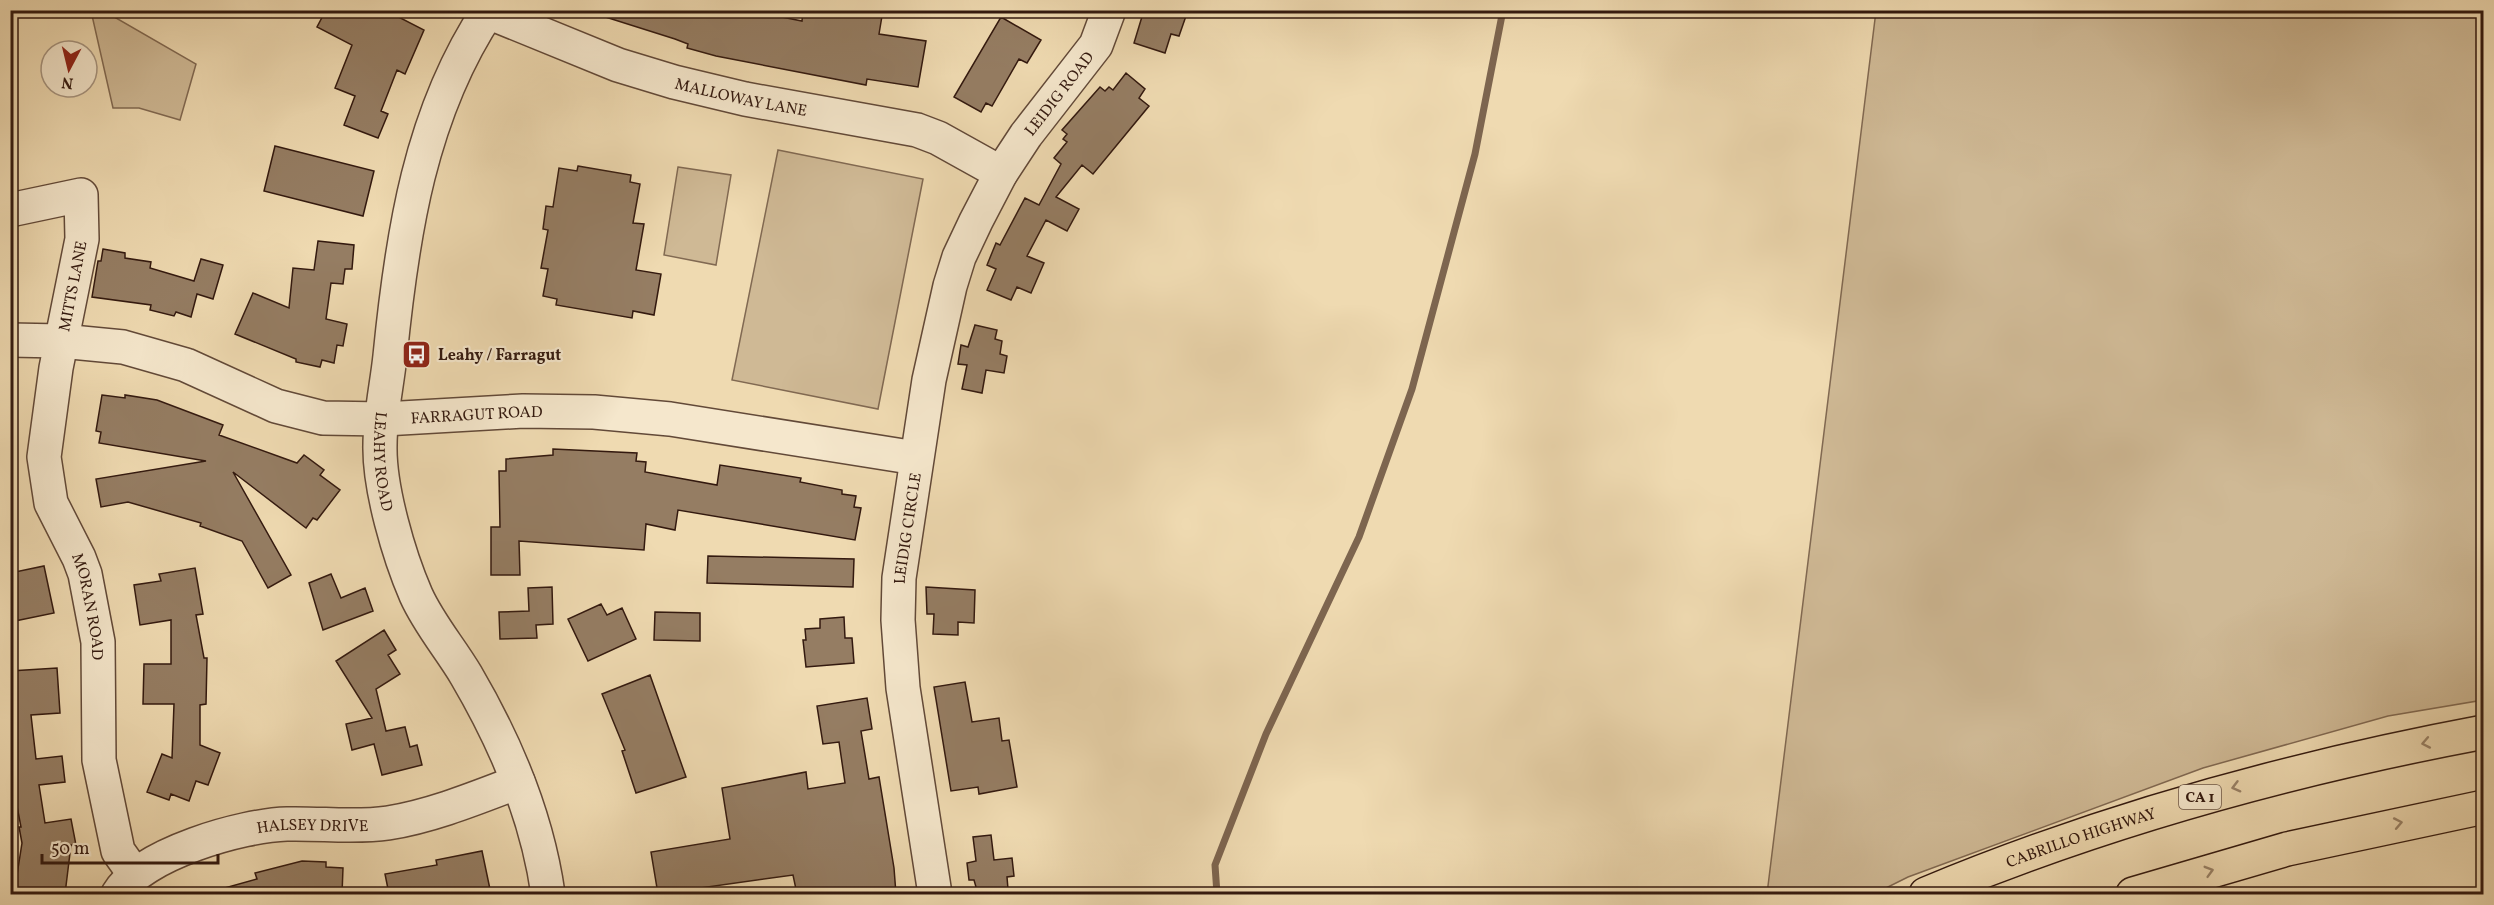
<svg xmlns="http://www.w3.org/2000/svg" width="2494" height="905" viewBox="0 0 2494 905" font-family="Vollkorn,serif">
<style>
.green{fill:#cfb995;stroke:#816952;stroke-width:1.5}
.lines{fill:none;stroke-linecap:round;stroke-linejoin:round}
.stream{stroke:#7d654f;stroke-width:7}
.building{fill:#957d63;stroke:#33190f;stroke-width:1.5}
.minor-casing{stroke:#624938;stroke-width:36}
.highway-casing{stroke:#33190f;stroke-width:36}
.minor{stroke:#f5e7cc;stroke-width:33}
.highway{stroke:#efdab1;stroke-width:33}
.oneway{stroke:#9a8368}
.labels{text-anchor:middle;stroke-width:4.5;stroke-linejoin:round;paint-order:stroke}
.shield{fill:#f5e7cc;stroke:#6d5748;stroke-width:1.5}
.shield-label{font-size:15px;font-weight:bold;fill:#33190f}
.street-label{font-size:16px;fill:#33190f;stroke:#f5e7cc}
.poi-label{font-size:16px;font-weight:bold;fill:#33190f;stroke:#f5e7cc;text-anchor:start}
</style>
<rect width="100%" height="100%" fill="#efdab1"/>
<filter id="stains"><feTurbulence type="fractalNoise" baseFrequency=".00333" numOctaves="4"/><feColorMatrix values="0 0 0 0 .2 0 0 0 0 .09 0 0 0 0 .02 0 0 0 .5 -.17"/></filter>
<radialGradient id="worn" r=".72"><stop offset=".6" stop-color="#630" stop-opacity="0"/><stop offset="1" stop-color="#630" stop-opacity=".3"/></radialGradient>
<!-- green -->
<path class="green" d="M91,11h13l92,53 -16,56 -41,-12h-26z
M1876,11h607v689l-95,16 -185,52 -295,109 -34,17h-107z
M778,150l145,29 -45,230 -146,-29z
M678,167l53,8 -15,90 -52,-10z"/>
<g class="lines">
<!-- stream -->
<path class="stream" d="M1217,894l-2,-29 51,-131 93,-197 53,-148 63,-235 28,-144"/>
</g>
<!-- building -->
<path class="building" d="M326,10h59l39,20 -19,44 -8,-4 -16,41 7,3 -10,24 -34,-13 11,-29 -20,-8 17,-43 -35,-18z
M600,10h147l55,11 1,-11h80l-4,24 47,7 -8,46 -51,-8 -1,6 -150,-29 -29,-8 1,-4 -13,-5 -76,-24z
M1144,10h25l17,6 -7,20 -8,-2 -6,19 -31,-10z
M1001,17l40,23 -14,23 -8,-4 -27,47 -6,-3 -5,9 -27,-15z
M1126,73l19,16 -6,9 10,8 -56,68 -11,-9 -26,32 23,12 -12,22 -21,-11 -19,36 17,7 -13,30 -14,-6 -6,13 -24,-10 9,-21 -9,-4 9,-22 4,2 25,-47 14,7 22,-41 -7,-6 13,-16 -4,-3 4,-5 -5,-4 38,-43 5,4 4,-4 4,3z
M275,146l99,25 -11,45 -99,-25z
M578,166l53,9 -1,7 10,2 -7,39 11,1 -8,46 25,4 -7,41 -21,-4 -1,7 -76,-13 1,-6 -14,-3 5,-27 -7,-1 7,-38 -5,-1 3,-23 7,1 6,-39 18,3z
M318,241l36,4 -2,24h-7l-2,15 -12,-1 -5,36 21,5 -4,22 -6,-1 -3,18 -12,-3 -2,7 -24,-5v-3l-61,-25 18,-41 36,15 4,-40 21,2z
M103,249l22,4v5l26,4 -1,6 44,13 7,-22 22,6 -10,34 -16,-5 -6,23 -15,-5 -2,4 -24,-6 1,-5 -59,-8 6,-36h3z
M975,325l22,5 -2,9 7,2 -2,13 7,2 -3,17 -18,-3 -4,23 -20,-4 5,-24 -9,-1 3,-19 7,2z
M102,395l23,3v-3l32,5 66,25 -4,10 78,28 7,-8 20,15 -4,5 20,15 -23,30 -4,-2 -7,10 -73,-56 58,103 -23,13 -26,-47 -42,-15 1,-3 -73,-21 -27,5 -5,-28 110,-18 -107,-18 2,-11 -5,-1z
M553,449l84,4 -1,8 10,1 -1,10 72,13 3,-20 81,13 -1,4 42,8v4l14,2 -2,11 7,1 -6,32 -177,-30 -3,20 -29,-6 -2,26 -125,-9 1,34h-29v-48h9l-1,-56h7v-12l47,-4z
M708,556l146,3 -1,28 -146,-4z
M44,566l10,47 -44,9v-49z
M195,568l8,46 -7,1 8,43h3l-1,46 -6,1v40l20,8 -12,32 -12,-4 -7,20 -18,-7 -2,6 -22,-8 15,-38 10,4 2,-54h-31l1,-40h27v-44l-31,5 -6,-40 27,-4 -2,-7z
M331,574l10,24 24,-10 8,23 -50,19 -14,-47z
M552,587l1,37 -17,1 1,13 -37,1 -1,-27 30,-1 -1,-23z
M926,587l49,3 -1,33 -16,-1v13l-25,-1 1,-20h-7z
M601,604l6,11 15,-7 14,31 -48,22 -20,-42z
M655,612l45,1v28l-46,-1z
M844,617l1,21h7l2,25 -48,4 -3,-27h3l-1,-11 15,-1v-9z
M384,630l12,20 -8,5 12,19 -24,15 10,42 19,-4 5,20 7,-2 5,20 -40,10 -8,-31 -22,6 -6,-26 26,-6 -36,-57z
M57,668l3,45 -29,2 5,44 26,-3 3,26 -26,3 6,38 26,-4 5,26h-5l-6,49 -25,-3 -1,3h-25l8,-51 -3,-16h2l-11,-57v-32h4l-4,-67z
M650,675l36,102 -50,16 -14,-42 3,-1 -23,-56z
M965,682l7,40 27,-4 3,23 7,-1 8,47 -38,7 -1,-7 -27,4 -17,-104z
M867,698l5,31 -11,2 8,48 10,-2 15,91 2,26h-99l-4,-19 -135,19 -7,-42 79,-13 -8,-51 84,-16 2,17 37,-6 -6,-41 -16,2 -6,-38z
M991,835l3,25 18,-2 2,18 -7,1 1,12 -6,1v4h-24l-4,-14h-5l-2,-17 9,-2 -3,-24z
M482,851l9,43h-102l-4,-20 52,-9 -1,-5z
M302,861l24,1v5l17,1 -1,26h-120l-1,-5 36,-10 -2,-6z"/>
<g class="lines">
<defs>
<g id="minor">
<path id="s1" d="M483,10l135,55 56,17 71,17 172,31 21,8 63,35"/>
<path id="s2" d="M489,10c-69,103 -87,225 -99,346 -3,29 -10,59 -10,89 -1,43 19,111 36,150 13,29 34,53 50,80 40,68 71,141 82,219"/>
<path id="s3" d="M10,210l71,-15 1,44 -26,129 -12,89 7,46 28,55 6,16 13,68 1,118 19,91 17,24"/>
<path id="s4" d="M10,340l51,1 62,6 63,18 90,41 47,12 61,1 139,-8 71,1 76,7 246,39"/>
<path id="s5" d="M118,894c23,-40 125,-69 169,-70 34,-1 67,4 101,-1 44,-7 88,-25 130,-41"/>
<path id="s6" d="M935,894l-32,-206 -5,-68 1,-42 30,-198 21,-94 9,-29 17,-36 25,-48 25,-38 70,-90 13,-35"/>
</g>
<g id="highway">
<path id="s7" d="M1926,894c180,-75 366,-126 558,-162"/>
<path d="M2133,894l154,-45 197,-42"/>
</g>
</defs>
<!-- minor casing -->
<use href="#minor" class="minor-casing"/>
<!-- highway casing -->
<use href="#highway" class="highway-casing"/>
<!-- minor -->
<use href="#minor" class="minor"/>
<!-- highway -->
<use href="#highway" class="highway"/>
</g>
<!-- one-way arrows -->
<defs><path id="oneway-chevron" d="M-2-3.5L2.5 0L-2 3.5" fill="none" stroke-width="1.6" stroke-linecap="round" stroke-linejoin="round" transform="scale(1.5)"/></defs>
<g class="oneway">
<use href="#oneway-chevron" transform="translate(2426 743) rotate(169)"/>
<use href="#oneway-chevron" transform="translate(2236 787) rotate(165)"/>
<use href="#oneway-chevron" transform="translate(2398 823) rotate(-11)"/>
<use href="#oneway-chevron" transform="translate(2209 871) rotate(-16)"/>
</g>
<!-- icons -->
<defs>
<symbol id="bus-square" viewBox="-11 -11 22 22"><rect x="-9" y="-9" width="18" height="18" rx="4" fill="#8f2418" stroke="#f5e7cc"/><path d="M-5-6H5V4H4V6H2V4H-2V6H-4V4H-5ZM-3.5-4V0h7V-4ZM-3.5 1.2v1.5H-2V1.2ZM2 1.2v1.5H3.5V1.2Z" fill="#fff"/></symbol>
</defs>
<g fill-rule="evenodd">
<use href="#bus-square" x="400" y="338" width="33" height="33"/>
</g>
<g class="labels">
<!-- shield labels -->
<rect class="shield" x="2179" y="785" width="42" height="24" rx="4.5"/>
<g class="shield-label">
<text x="2200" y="802">CA 1</text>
</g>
<!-- street labels -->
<g class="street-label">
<text dy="6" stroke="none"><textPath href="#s6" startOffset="838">LEIDIG ROAD</textPath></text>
<text dy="6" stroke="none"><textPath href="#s1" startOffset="273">MALLOWAY LANE</textPath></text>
<text transform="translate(72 286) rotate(-79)" y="6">MITTS LANE</text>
<text dy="6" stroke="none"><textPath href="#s4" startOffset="480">FARRAGUT ROAD</textPath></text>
<text dy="6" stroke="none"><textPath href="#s2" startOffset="470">LEAHY ROAD</textPath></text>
<text dy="6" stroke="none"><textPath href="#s6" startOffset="369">LEIDIG CIRCLE</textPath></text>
<text dy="6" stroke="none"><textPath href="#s3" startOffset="496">MORAN ROAD</textPath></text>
<text dy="6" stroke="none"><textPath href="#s5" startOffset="213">HALSEY DRIVE</textPath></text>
<text dy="6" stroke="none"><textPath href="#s7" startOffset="165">CABRILLO HIGHWAY</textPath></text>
</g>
<!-- poi labels -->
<g class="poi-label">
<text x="438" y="360">Leahy / Farragut</text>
</g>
</g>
<!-- margin -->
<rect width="2494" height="905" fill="none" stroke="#efdab1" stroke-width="36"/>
<rect x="12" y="12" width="2470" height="881" fill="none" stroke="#33190f" stroke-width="3"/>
<rect x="18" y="18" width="2458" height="869" fill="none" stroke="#33190f" stroke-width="1.5"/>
<!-- north arrow -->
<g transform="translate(69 69) rotate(187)"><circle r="28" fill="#f5e7cc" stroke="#a79580" stroke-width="1.5"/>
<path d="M0-4.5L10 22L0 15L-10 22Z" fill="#8f2418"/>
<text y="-9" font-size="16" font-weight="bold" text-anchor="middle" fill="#33190f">N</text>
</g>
<!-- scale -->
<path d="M42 854v9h176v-9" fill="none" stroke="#33190f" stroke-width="3"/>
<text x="51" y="854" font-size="18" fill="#33190f" stroke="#f5e7cc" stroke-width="4.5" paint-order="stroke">50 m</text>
<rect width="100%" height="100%" filter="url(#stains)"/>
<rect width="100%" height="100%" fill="url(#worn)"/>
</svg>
